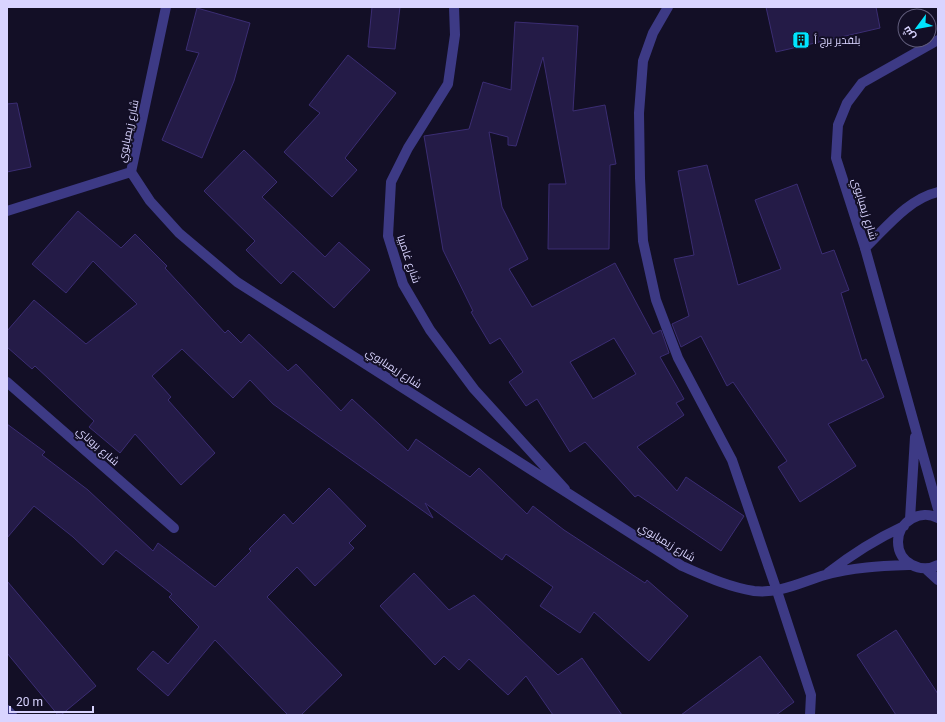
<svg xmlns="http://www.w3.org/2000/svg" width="945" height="722" viewBox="0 0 945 722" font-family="Roboto,Cairo,sans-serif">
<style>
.building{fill:#241b47;stroke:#3b2d73;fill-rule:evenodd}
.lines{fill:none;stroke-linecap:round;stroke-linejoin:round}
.lane{stroke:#3d3a85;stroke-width:10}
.street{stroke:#3d3a85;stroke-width:10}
.labels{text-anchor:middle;stroke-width:4;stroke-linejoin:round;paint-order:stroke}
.poi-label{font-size:11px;fill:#d9d4ff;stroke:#130f26;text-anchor:start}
.street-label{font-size:11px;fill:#d9d4ff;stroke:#130f26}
</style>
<rect width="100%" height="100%" fill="#130f26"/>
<!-- building -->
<path class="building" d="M372,7h28l-5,42 -27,-2z
M766,7h110l4,21 -104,24z
M197,8l53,15 -16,58 -32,77 -40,-18 37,-87 -13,-3z
M515,22l63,4 -5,85 32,-6 11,59 -6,1 -1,84h-61l1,-65h17l-23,-127 -27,89 -8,-1v-8l-19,-5 13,75 26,52 -19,10 23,38 83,-44 38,71 8,-4 8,23 -9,4 24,42 -8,4 8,12 -47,32 40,44 9,-14 58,39 -23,35 -83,-56 -3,2 -50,-55 -15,10 -33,-53 -11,7 -17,-24 14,-10 -23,-34 -10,6 -19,-32 2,-1 -30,-61 -19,-114 45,-7 14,-47 28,8zM614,338l22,36 -43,25 -23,-37z
M348,55l48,38 -51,65 12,12 -25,27 -48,-45 36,-39 -11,-8z
M17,103l14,64 -24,5v-68z
M244,150l33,32 -15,15 63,60 14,-15 31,28 -36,38 -41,-37 -12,13 -35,-34 9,-9 -51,-50z
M707,165l31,120 43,-16 -26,-69 42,-16 25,70 12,-4 15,40 -8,3 21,68 4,-2 18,38 -56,27 28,42 -56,36 -22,-35 9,-6 -54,-79 -6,4 -26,-50 -20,11 -9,-23 17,-8 -15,-57 20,-4 -16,-84z
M78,211l43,37 14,-14 32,32 -2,2 60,65 3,-3 13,13 8,-9 39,37 8,-7 45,47 11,-12 56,52 8,-12 54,38 9,-9 48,46 6,-8 31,24 81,53 2,-3 41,36 -39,45 -55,-49 -14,21 -40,-27 13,-19 -47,-33 -4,6 -77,-57 8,15 -160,-114 -23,-24 -17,18 -51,-49 -30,27 19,21 -3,3 47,53 -34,32 -46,-51 -15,19 -31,-26 5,-6 -59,-55 -3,3 -25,-22v-16l27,-31 52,44 51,-40 -44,-43 -27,32 -34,-29z
M7,424l38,28 -3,3 46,35 65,61 5,-8 57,44 36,-36 -2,-2 35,-35 9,10 36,-36 37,38 -17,17 5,5 -39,38 -18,-19 -30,30 75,78 -41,40h-13l-73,-75 -47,56 -31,-27 16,-18 15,13 31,-37 -30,-30 3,-3 -56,-44 -13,15 -30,-28 -39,-31 -27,32z
M414,573l35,37 25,-15 84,80 24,-17 40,57h-69l-27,-39 -18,19 -39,-36 -10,11 -15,-14 -9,9 -55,-59z
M7,581l89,105 -35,29h-3l-51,-62z
M896,630l42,64v21h-42l-39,-60z
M760,656l34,46 -18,13h-95z"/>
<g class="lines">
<!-- lane -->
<path class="lane" d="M865,248c21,-20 43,-49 73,-56
M777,591l34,104 -1,20"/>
<!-- street -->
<path class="street" d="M166,7l-35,165 19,29 29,32 58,49 445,284c23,10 46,21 72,25 26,3 47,-9 71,-16 27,-8 58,-9 85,-10
M454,7l1,28 -7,49 -40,64 -17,34 -3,54 15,48 27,46 44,59 91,100
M668,7l-15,26 -10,28 -4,52 1,65 3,63 13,59 22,58 54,102 45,131
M938,40l-76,43 -15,20 -9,22 -2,33 29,90 73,261
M7,211l124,-39
M7,382l167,146
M938,518c-17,-9 -40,3 -40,24 0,21 23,32 40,23
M910,519l5,-82
M926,569l12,11
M828,573c24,-19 48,-34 76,-47
M7,710l5,5"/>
</g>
<!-- icons -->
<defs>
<symbol id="building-square" viewBox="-11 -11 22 22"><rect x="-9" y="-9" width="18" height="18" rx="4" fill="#00e5ff" stroke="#130f26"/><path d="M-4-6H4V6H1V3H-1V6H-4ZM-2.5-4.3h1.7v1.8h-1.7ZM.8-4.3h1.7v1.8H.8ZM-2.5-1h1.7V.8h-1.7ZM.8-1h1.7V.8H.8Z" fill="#111"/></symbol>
</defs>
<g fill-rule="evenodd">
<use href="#building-square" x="791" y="30" width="20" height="20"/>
</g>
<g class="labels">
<!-- poi labels -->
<g class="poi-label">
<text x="814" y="44">بلفدير برج أ</text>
</g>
<!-- street labels -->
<g class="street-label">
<text transform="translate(128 131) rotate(-78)" y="4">شارع زيمبابوي</text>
<text transform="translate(865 209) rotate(73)" y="4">شارع زيمبابوي</text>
<text transform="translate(409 259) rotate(71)" y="4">شارع غامبيا</text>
<text transform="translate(394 368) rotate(33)" y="4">شارع زيمبابوي</text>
<text transform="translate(98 446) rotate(41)" y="4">شارع بروناي</text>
<text transform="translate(667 542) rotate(31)" y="4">شارع زيمبابوي</text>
</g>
</g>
<!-- border -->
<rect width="945" height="722" fill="none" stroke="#d9d4ff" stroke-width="16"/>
<!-- north arrow -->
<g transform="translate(917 28) rotate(238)"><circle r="19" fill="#130f26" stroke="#625e7d"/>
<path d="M0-3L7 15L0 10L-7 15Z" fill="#00e5ff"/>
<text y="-6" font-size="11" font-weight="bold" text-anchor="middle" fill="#d9d4ff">ش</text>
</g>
<!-- scale -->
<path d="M10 706v6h83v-6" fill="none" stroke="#d9d4ff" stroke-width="2"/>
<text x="16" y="706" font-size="12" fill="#d9d4ff" stroke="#130f26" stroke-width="3" paint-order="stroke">20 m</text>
</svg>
